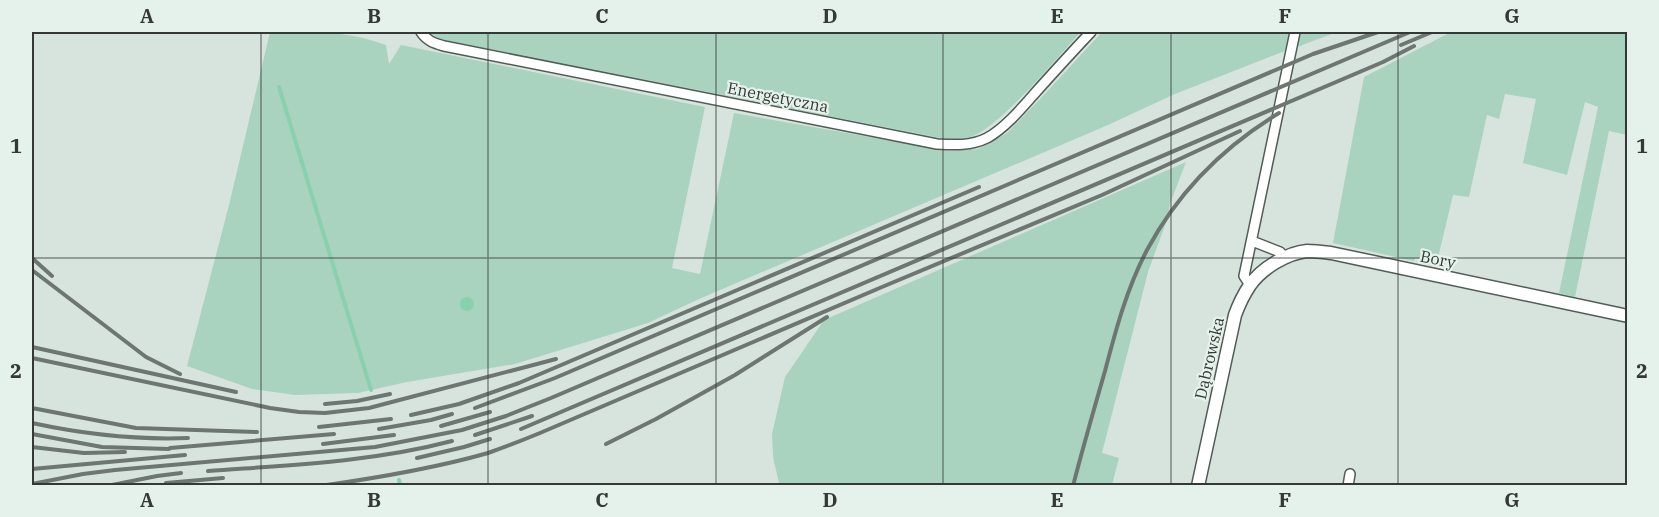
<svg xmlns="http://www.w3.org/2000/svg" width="1659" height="517" viewBox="0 0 1659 517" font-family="'IBM Plex Serif',serif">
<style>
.green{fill:#aad3bf}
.water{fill:#89d0af}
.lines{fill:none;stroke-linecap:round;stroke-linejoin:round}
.stream{stroke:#89d0af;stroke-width:4}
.minor-casing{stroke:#515c56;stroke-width:12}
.tertiary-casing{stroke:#515c56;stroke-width:15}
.minor{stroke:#fff;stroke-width:9}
.tertiary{stroke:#fff;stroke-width:12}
.rail{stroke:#6e7672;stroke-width:4}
.grid{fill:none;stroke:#343937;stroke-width:1.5;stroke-opacity:0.55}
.labels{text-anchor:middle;stroke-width:4.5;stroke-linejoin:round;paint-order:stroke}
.street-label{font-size:16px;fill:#343937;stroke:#e5f2eb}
.neatline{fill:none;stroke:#343937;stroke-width:2}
.grid-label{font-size:20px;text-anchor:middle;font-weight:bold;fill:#343937}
</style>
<rect width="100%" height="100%" fill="#d7e4de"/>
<!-- green -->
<path class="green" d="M270,32c40,0 77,-2 116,13l3,19 12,-19 304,62 -33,161 28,6 34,-161 215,38 29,-2 29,-16 34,-35 61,-66h187l-4,19 -110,43 -67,31 -409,174 -51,24 -133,41 -108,18 -49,11 -63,2 -43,-6 -65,-23 42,-161z
M429,32h652c-23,24 -82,97 -111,105 -8,2 -16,1 -24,2l-507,-100z
M1300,32h37l-40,15z
M1451,32h176v103l-18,-4 -34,166 -16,-4 39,-186 -13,-5 -18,73 -44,-12 13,-64 -31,-5 -6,25 -12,-4 -18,82 -16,-2 -16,67 -22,-4 -1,3 -81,-18 31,-166z
M1186,162l-16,42 -3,16 -19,52 -46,181 17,5 -7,27 -329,1 -4,-3 -6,-26 -1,-23 13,-57 39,-57z"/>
<!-- water -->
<path class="water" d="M460 304a7 7 0 1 1 14 0a7 7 0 1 1-14 0Z"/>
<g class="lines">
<!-- stream -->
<path class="stream" d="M279,87l92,303
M399,480l1,6"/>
<defs>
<path id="minor" d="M421,32c6,9 13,11 23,14l493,98c17,1 34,2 50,-6 18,-10 34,-29 48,-45 18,-20 37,-41 56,-61
M1252,241l28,11 5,6
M1250,285l-6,-9 51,-244
M1348,486l2,-12"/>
<path id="tertiary" d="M1198,486l37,-171c4,-11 9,-21 15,-30 12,-17 37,-32 57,-34 8,0 16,1 24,2l297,63"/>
</defs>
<!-- minor casing -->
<use href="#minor" class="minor-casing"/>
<!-- tertiary casing -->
<use href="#tertiary" class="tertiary-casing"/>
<!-- minor -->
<use href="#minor" class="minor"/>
<!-- tertiary -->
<use href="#tertiary" class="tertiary"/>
<!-- rail -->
<path class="rail" d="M1401,45l31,-13
M32,258l20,18
M32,270l114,87 34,17
M32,347l204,45
M32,358l238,50 29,4 26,1 44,-5 187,-49
M325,404l32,-3 33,-7
M32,408l104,20 121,4
M475,408l80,-30 758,-324 65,-22
M411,415l48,-11 60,-21 460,-196
M32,423c51,11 103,17 156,15
M441,426l49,-14
M319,427l72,-8
M379,429l52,-9 21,-6
M521,429l862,-367 31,-16
M32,434l70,13 67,2
M475,435l57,-19
M323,444l71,-9
M606,444l50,-25 79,-44 92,-58
M32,447l52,6 41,-1
M170,448l164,-14
M417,458l47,-11 26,-8
M32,469l153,-14
M208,471c81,-6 164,-9 244,-30
M166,483l57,-5
M32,484l51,-10 32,-4 260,-23 87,-17 44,-14 45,-18 859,-366
M107,486l50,-10 24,-3
M320,486c57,-8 112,-17 168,-33 17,-6 35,-13 52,-20l342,-146 220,-92 138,-64
M1073,486c10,-39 21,-77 32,-115 11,-42 22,-83 42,-121 31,-58 76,-103 132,-137"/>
</g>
<!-- grid -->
<path class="grid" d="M261,32v454M488,32v454M716,32v454M943,32v454M1171,32v454M1398,32v454M32,258h1596"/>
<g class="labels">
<!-- street labels -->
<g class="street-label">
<text transform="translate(778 97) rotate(11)" y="6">Energetyczna</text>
<text transform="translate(1438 259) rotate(12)" y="6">Bory</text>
<text transform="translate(1209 358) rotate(-77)" y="6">Dąbrowska</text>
</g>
</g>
<!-- border -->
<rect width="1659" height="517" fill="none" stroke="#e5f2eb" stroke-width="66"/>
<rect x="33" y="33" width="1593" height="451" class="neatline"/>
<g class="grid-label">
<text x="147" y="23">A</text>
<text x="374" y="23">B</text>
<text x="602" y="23">C</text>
<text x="830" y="23">D</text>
<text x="1057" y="23">E</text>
<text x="1285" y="23">F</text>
<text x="1512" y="23">G</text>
<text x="16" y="153">1</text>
<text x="1642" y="153">1</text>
<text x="16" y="378">2</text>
<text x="1642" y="378">2</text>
<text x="147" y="507">A</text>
<text x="374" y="507">B</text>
<text x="602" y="507">C</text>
<text x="830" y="507">D</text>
<text x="1057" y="507">E</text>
<text x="1285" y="507">F</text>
<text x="1512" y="507">G</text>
</g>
</svg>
